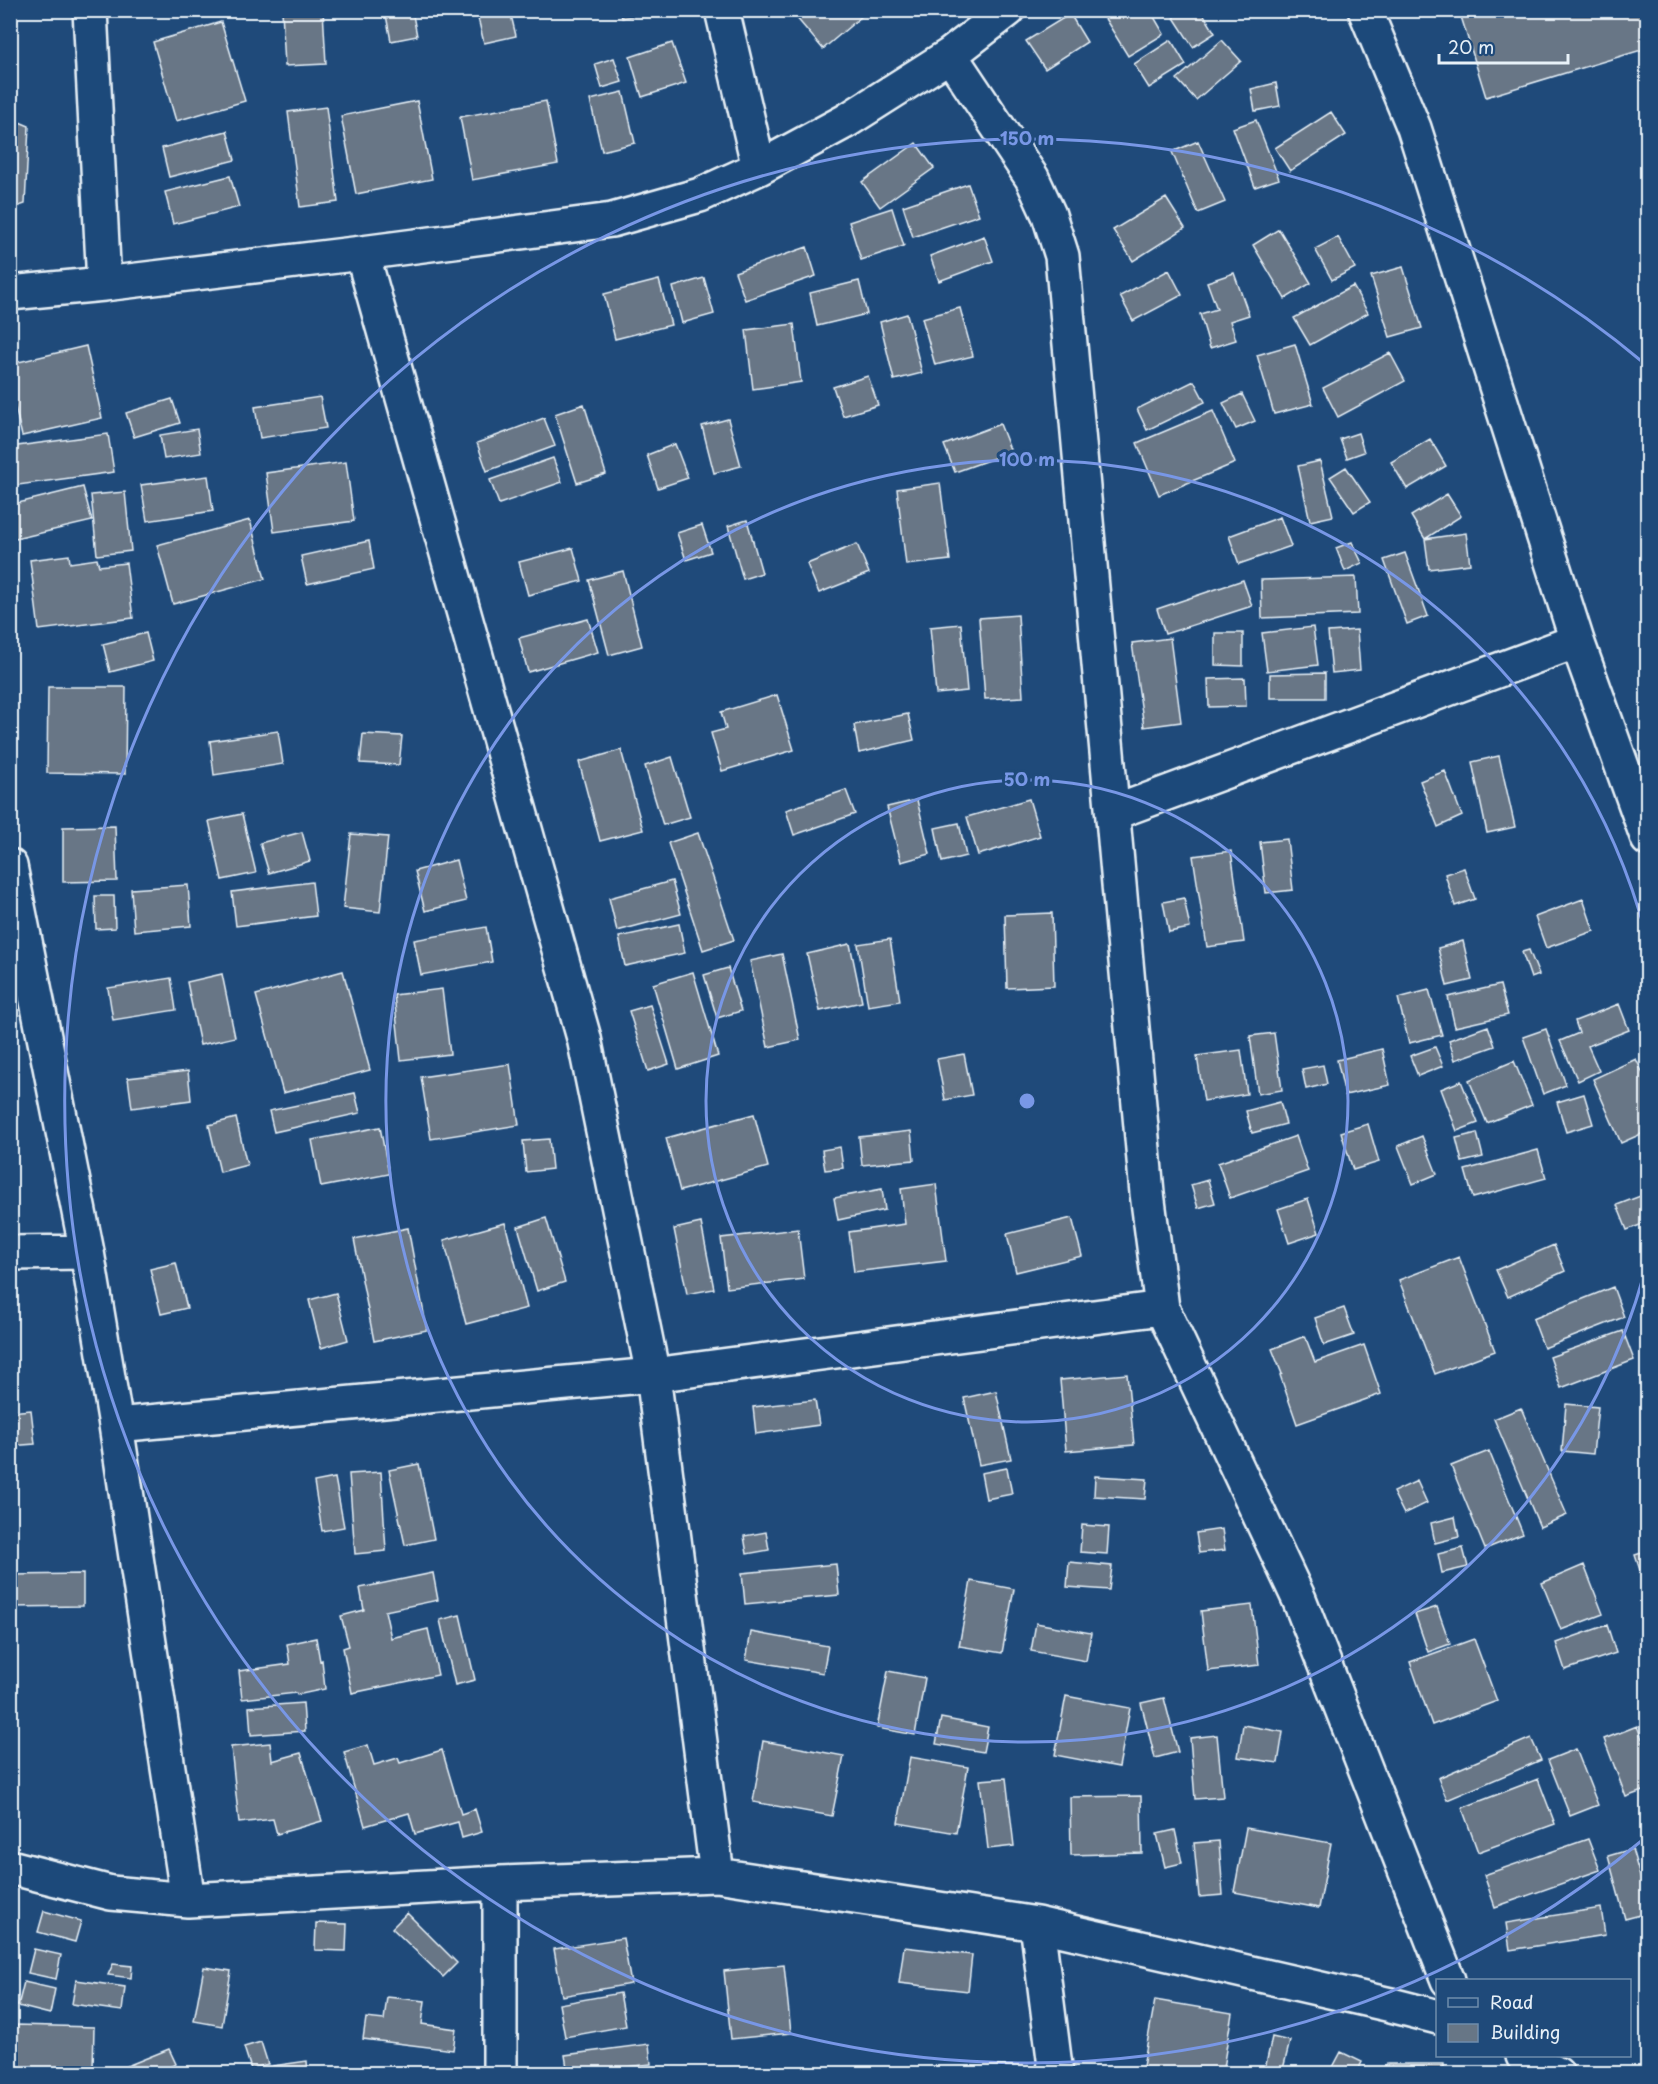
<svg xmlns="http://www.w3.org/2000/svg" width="1658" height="2084" viewBox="0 0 1658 2084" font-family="'Playpen Sans',sans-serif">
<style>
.building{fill:#677686;stroke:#e8f1f8;stroke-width:1.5}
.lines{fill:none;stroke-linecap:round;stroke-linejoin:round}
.minor-casing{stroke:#e8f1f8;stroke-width:38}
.minor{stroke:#1f4a7a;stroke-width:33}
.ring{fill:none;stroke:#7897e6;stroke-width:3}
.centre{fill:#7897e6;stroke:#1f4a7a;stroke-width:3}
.ring-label{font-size:18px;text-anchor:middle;font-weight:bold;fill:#7897e6;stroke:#1f4a7a;stroke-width:6;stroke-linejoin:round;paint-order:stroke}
</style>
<rect width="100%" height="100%" fill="#1f4a7a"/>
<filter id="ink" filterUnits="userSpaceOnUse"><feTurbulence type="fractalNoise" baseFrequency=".0167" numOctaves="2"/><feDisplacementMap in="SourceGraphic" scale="12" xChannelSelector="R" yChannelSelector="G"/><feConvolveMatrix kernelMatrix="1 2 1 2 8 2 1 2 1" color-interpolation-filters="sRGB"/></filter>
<g filter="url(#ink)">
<!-- building -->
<path class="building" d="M282,10h41l3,54 -41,2z
M385,10h27l5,26 -26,5z
M439,10h25l1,4 -24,4z
M620,10h32l1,2 -31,6z
M790,10h79l-46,39z
M1103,10h47l14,24 -36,22 -27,-44z
M1169,10h32l14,23 -22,14z
M1459,10h188l1,38 -162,49z
M510,11l6,25 -32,7 -6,-25z
M1070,14l17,28 -42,27 -19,-28z
M221,22l24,79 -69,20 -23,-79z
M1171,40l15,25 -37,23 -15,-24z
M1222,40l19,21 -45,39 -19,-21z
M672,43l14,40 -44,14 -12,-40z
M614,58l8,24 -20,6 -7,-24z
M1276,83l4,23 -25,5 -4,-22z
M623,92l12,51 -33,8 -12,-51z
M417,101l15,78 -76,15 -15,-78z
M546,101l12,63 -86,16 -12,-63z
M326,107l12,95 -38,5 -12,-95z
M1331,112l15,23 -56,36 -15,-23z
M10,118l19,8 -4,78 -15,5z
M1256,120l23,59 -24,8 -22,-59z
M227,131l8,29 -66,17 -7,-29z
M1198,141l27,61 -27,11 -26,-61z
M916,143l18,25 -54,39 -18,-25z
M230,176l9,31 -66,17 -8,-32z
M968,184l11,31 -66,22 -10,-31z
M1166,198l19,30 -52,33 -20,-31z
M892,208l12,38 -43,14 -12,-38z
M1279,229l32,54 -26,16 -32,-54z
M984,236l9,25 -54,20 -9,-25z
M1338,237l17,31 -23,12 -17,-31z
M807,247l9,29 -71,24 -10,-28z
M1403,267l19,61 -32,9 -19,-61z
M1169,270l13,25 -49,26 -13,-25z
M1234,273l15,42 -19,6 6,19 -26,8 -10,-34 17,-5 -10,-27z
M704,278l10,36 -32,9 -9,-36z
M659,280l12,45 -56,14 -11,-45z
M859,281l8,33 -50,12 -7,-33z
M1353,286l15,27 -58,32 -16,-27z
M960,308l13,48 -38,9 -13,-47z
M907,314l15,59 -28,7 -14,-58z
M794,324l7,58 -48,7 -7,-59z
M1295,344l18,60 -39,10 -17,-59z
M86,346l16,72 -80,18 -12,-50v-22z
M1390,353l15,28 -67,36 -15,-29z
M868,376l10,29 -35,11 -10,-29z
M1194,381l11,21 -58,28 -10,-21z
M1242,394l13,27 -19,8 -13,-26z
M320,397l6,31 -66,10 -5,-31z
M172,399l8,24 -46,14 -8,-24z
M584,404l22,70 -29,9 -22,-69z
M1213,411l22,52 -76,32 -22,-52z
M544,418l11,28 -68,25 -10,-28z
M728,419l13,47 -27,7 -12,-47z
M1000,424l11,28 -56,20 -11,-27z
M197,429l4,24 -37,6 -4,-24z
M1358,433l6,19 -17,6 -7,-19z
M108,434l6,38 -103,14 -1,-39z
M1430,439l16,27 -39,23 -16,-27z
M675,444l13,34 -30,10 -11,-33z
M553,458l9,24 -63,22 -9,-24z
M1320,461l13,55 -23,5 -12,-55z
M346,462l8,59 -80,11 -8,-59z
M1346,467l24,35 -16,10 -24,-35z
M208,476l5,35 -66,10 -6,-36z
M940,483l10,77 -44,5 -9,-76z
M83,487l9,34 -81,19 -1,-35z
M125,492l6,59 -34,4 -6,-60z
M1447,494l14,22 -36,23 -14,-23z
M1280,517l11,29 -52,18 -10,-28z
M250,520l15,59 -92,25 -16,-59z
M747,520l15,53 -19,6 -15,-53z
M702,525l9,27 -25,8 -9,-27z
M1466,533l4,31 -41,5 -4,-30z
M369,541l5,28 -67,15 -6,-28z
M1352,542l10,21 -17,8 -9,-23z
M857,544l12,29 -50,20 -12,-29z
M573,548l9,33 -54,14 -9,-33z
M1405,553l23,63 -21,8 -23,-64z
M69,555l1,8 27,-4 2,7 27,-3 7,55 -94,12 -9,-70z
M623,571l19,75 -33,9 -20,-75z
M1356,577l2,37 -96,4 -1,-38z
M1243,580l9,26 -87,28 -8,-25z
M1018,615l5,82 -38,2 -6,-81z
M588,619l10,33 -70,20 -9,-34z
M961,624l6,67 -31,3 -6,-67z
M1313,627l5,38 -51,6 -5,-38z
M1357,630l3,40 -28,3 -4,-41z
M146,633l7,28 -43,11 -7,-28z
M1215,633h28v33l-28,-1z
M1170,638l11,84 -37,5 -12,-84z
M1325,673v25h-55v-24z
M1245,678l1,28 -37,1 -1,-28z
M48,687h78l-1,87 -78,-1z
M777,695l17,55 -72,21 -11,-38 15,-4 -5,-17z
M908,714l6,26 -55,13 -5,-28z
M278,731l5,33 -69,11 -4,-34z
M363,734l39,2 -3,29 -39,-2z
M621,750l22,80 -43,11 -21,-79z
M1499,756l16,71 -28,6 -15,-71z
M672,757l18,60 -27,8 -18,-59z
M1445,771l17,45 -24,11 -18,-46z
M846,790l9,24 -61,21 -8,-25z
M1029,799l11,37 -62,19 -11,-38z
M917,800l13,54 -29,8 -14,-55z
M242,814l14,59 -34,7 -13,-59z
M959,823l7,33 -24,6 -7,-34z
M115,826l2,55 -54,1v-55z
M302,832l8,29 -41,12 -9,-30z
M698,833l36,107 -31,10 -35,-107z
M351,834l37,3 -8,75 -37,-4z
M1287,839l6,51 -27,3 -6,-51z
M1231,851l13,91 -37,5 -14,-91z
M456,860l10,41 -41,10 -10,-40z
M1464,868l11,31 -20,7 -10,-32z
M672,881l9,33 -64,17 -8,-33z
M312,882l4,34 -80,10 -4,-34z
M188,885l3,41 -57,5 -3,-42z
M95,896h19l1,32 -19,1z
M1184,898l6,30 -21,4 -6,-30z
M1583,899l11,32 -48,17 -11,-31z
M1052,913l2,73 -47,2 -2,-73z
M679,924l6,29 -60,13 -6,-29z
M486,927l6,35 -71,13 -7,-35z
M890,939l10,62 -32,5 -10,-62z
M1463,941l9,39 -25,6 -9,-38z
M850,944l12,58 -42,9 -13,-57z
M1529,950l10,25 -8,3 -9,-26z
M782,954l18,86 -32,7 -18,-86z
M728,968l13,43 -24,7 -13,-43z
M343,971l27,99 -87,23 -27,-98z
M693,972l25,84 -40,13 -25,-85z
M222,974l13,63 -35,8 -13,-63z
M171,978l5,32 -63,10 -5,-32z
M1500,985l8,30 -53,12 -7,-30z
M442,989l8,65 -49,6 -7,-65z
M1429,990l13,45 -33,8 -11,-45z
M1619,1004l10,26 -41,16 11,25 -21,10 -18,-40 19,-8 -4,-12z
M650,1005l19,59 -21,7 -19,-60z
M1488,1026l7,20 -40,14 -6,-20z
M1546,1029l20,56 -23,9 -20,-57z
M1274,1033l8,57 -24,4 -8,-58z
M1435,1047l8,19 -25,10 -8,-20z
M1382,1049l8,36 -45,10 -8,-35z
M1241,1050l6,44 -43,7 -7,-45z
M964,1054l8,41 -27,5 -8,-41z
M1636,1059l12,25v47l-27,12 -28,-64z
M1514,1061l18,44 -45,18 -18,-43z
M510,1064l9,61 -88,14 -10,-62z
M1323,1065l4,19 -21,5 -4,-20z
M188,1071l3,29 -59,8 -4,-30z
M1461,1081l17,42 -21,8 -16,-42z
M355,1093l5,20 -86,19 -5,-21z
M1584,1094l9,30 -27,8 -9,-30z
M1280,1102l6,22 -34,9 -6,-22z
M754,1114l14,53 -88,24 -14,-53z
M236,1118l11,47 -27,7 -11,-47z
M1368,1124l11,38 -26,8 -12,-38z
M380,1127l9,47 -68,13 -9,-47z
M911,1131l3,29 -52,5 -3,-28z
M1477,1133l6,24 -21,5 -6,-24z
M1296,1136l12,35 -78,27 -12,-35z
M1422,1136l15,38 -24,10 -15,-38z
M549,1139l3,30 -26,3 -3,-31z
M840,1147l3,21 -18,2 -3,-20z
M1538,1150l8,28 -73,20 -8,-28z
M1208,1180l7,23 -17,5 -7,-23z
M936,1184l10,77 -92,11 -5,-40 56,-8 -4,-35z
M882,1189l3,21 -47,10 -4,-22z
M1648,1193v29l-21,8 -10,-25z
M1308,1199l11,34 -30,10 -11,-34z
M546,1218l19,64 -28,9 -19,-64z
M1072,1218l10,38 -66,16 -9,-38z
M505,1223l22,85 -61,16 -22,-84z
M701,1223l13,66 -27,5 -13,-65z
M408,1228l19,102 -53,11 -20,-102z
M798,1229l6,50 -77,9 -6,-50z
M1554,1245l11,26 -57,26 -12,-27z
M1459,1257l36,94 -60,23 -36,-94z
M176,1263l11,45 -26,6 -11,-45z
M1613,1287l11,30 -80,31 -11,-29z
M336,1293l12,47 -27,8 -12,-48z
M1344,1308l10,27 -30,10 -9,-27z
M1623,1331l11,29 -73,28 -11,-31z
M1305,1336l10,26 49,-17 17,49 -84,30 -17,-49 2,-1 -10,-25z
M1127,1374l7,71 -68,6 -6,-71z
M996,1391l15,68 -32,6 -15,-67z
M815,1400l4,25 -63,9 -3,-27z
M1566,1404l32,3 -5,47 -31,-3z
M1521,1408l46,107 -27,12 -46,-108z
M31,1410l4,34 -25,2v-34z
M1489,1451l34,83 -38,15 -34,-83z
M10,1458h3l1,20h-4z
M419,1464l15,75 -29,6 -16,-75z
M1007,1468l5,26 -26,5 -5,-26z
M381,1472l5,79 -31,3 -6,-80z
M1095,1476l52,3 -2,20 -51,-3z
M335,1478l9,49 -22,4 -8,-49z
M1417,1481l10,22 -23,11 -11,-22z
M1455,1517l4,20 -24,6 -4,-20z
M1082,1525l27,2 -2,27 -27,-2z
M1222,1529l3,21 -26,3 -3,-20z
M766,1532l3,18 -22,4 -3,-18z
M1463,1548l5,19 -26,6 -4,-19z
M1648,1551v43l-13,-39z
M1069,1562l43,4 -3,24 -42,-3z
M836,1564l3,31 -94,9 -3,-31z
M1584,1565l19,49 -42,16 -19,-47z
M433,1573l5,27 -53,11 6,27 37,-9 10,46 -86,18 -9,-45 6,-2 -8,-30 23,-6 -4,-22z
M83,1574v32l-73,1v-32z
M971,1581l43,8 -12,64 -43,-7z
M1252,1605l7,60 -51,6 -7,-60z
M1437,1607l13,37 -22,8 -13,-38z
M460,1615l15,65 -20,5 -15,-65z
M1036,1623l55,10 -5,28 -55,-10z
M1607,1625l9,28 -51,17 -9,-27z
M751,1632l77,14 -5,27 -77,-13z
M1648,1634v22l-9,-18z
M316,1638l4,23 2,-1 3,29 -28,6 -1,-2 -54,6 -3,-28 51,-7 -3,-20z
M1474,1639l23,62 -65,24 -22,-63z
M888,1671l37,7 -10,57 -38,-7z
M1066,1696l64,12 -11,59 -64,-12z
M1164,1698l14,54 -23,6 -14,-55z
M303,1703l2,28 -54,4 -2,-28z
M941,1718l47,9 -5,25 -47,-8z
M1243,1725l40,7 -5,31 -40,-6z
M1637,1726l11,28v35l-22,8 -22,-58z
M1217,1735l6,62 -28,2 -5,-61z
M1531,1738l10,22 -94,40 -9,-22z
M763,1741l81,15 -12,60 -79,-14z
M270,1743l2,18 29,-8 21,68 -45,13 -4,-15 -34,4 -8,-76z
M368,1745l6,20 24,-7 2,5 42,-13 19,64 14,-5 7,23 -20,6 -4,-16 -43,12 -6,-21 -44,13 -21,-74z
M1576,1749l22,56 -28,11 -22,-56z
M910,1757l58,10 -12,66 -58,-10z
M1006,1778l8,68 -26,3 -8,-69z
M1538,1779l17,45 -77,28 -16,-44z
M1141,1796l1,57 -71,2 -1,-58z
M1246,1828l85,15 -12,65 -85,-16z
M1175,1830l7,33 -17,4 -8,-33z
M1588,1839l12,31 -105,37 -11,-32z
M1219,1841l4,54 -24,2 -5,-54z
M1648,1842v17l-6,-14z
M1632,1849l16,55v9l-23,6 -17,-63z
M1601,1908l4,27 -95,15 -4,-27z
M44,1911l37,10 -6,21 -37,-10z
M407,1913l50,50 -14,14 -51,-49z
M316,1923l31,1 -1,27 -31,-1z
M623,1938l8,46 -69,12 -8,-47z
M904,1947l68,8 -4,36 -69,-8z
M34,1949l27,6 -5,24 -28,-6z
M113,1964l19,2 -1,12 -23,-3z
M784,1965l7,68 -60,6 -7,-68z
M204,1967l27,4 -9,55 -28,-5z
M76,1980l49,7 -3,24 -50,-7z
M24,1982l31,7 -5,25 -32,-8z
M620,1993l6,33 -61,11 -6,-33z
M387,1997l38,4 -3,23 34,5 -3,21 -90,-11 3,-21 18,2z
M1155,2000l77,13 -10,61h-69l-11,-2z
M16,2025l78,2 -1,42 -78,-2z
M1272,2037l18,4 -8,32 -17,-4z
M261,2042l7,22 -17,5 -7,-22z
M649,2044l2,20 -83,10 -3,-19z
M169,2049l7,15 -22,10h-36l-1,-4z
M1341,2052l21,10 -6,12h-16l-8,-5z
M307,2061l1,13h-34l-1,-8z
M1387,2064h57v10h-57z"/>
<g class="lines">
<defs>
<path id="minor" d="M90,10l14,274
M722,10l37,158
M1365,10l49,118 163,513 71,198
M950,55l82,123 17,37 13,41 85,937 15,115 137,291 149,381
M362,253l222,785 69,337 64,500
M10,293l94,-9 258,-31 250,-33 88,-25 59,-27 87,-47 104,-66 58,-45
M1113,813l464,-172
M10,866l77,386 29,173 72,475
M10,1253l77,-1
M116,1425l537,-50 509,-67
M10,1867l101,26 77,7 312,-17 217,-8 320,49 354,81 47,12
M1037,1924l19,150
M1523,2056l34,18
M500,2074v-191"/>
</defs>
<!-- minor casing -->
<use href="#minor" class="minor-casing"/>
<!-- minor -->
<use href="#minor" class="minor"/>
</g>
</g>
<!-- distance rings -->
<g class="ring">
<circle cx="1027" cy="1101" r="321"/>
<path d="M1646 1267A641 641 0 1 1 1646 935"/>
<path d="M1645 1838A962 962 0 1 1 1645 364"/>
</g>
<circle cx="1027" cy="1101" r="9" class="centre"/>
<g class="ring-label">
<text x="1027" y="145">150 m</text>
<text x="1027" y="466">100 m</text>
<text x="1027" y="786">50 m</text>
</g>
<!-- margin -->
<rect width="1658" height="2084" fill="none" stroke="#1f4a7a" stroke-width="36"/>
<rect x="18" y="18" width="1622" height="2048" fill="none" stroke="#e8f1f8" stroke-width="2" filter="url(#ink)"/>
<!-- legend -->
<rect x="1436" y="1979" width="195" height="78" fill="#1f4a7a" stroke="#6f8dac" stroke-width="1.5"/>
<rect x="1448" y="1998" width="30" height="9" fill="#1f4a7a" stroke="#6f8dac" stroke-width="1.5"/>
<text x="1490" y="2009" font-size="18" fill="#e8f1f8">Road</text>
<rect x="1448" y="2024" width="30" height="18" fill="#677686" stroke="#6f8dac" stroke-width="1.5"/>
<text x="1490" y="2039" font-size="18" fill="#e8f1f8">Building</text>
<!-- scale -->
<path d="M1439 54v9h129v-9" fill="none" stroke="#e8f1f8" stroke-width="3"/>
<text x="1448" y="54" font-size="18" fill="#e8f1f8" stroke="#1f4a7a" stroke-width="4.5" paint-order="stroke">20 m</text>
</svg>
